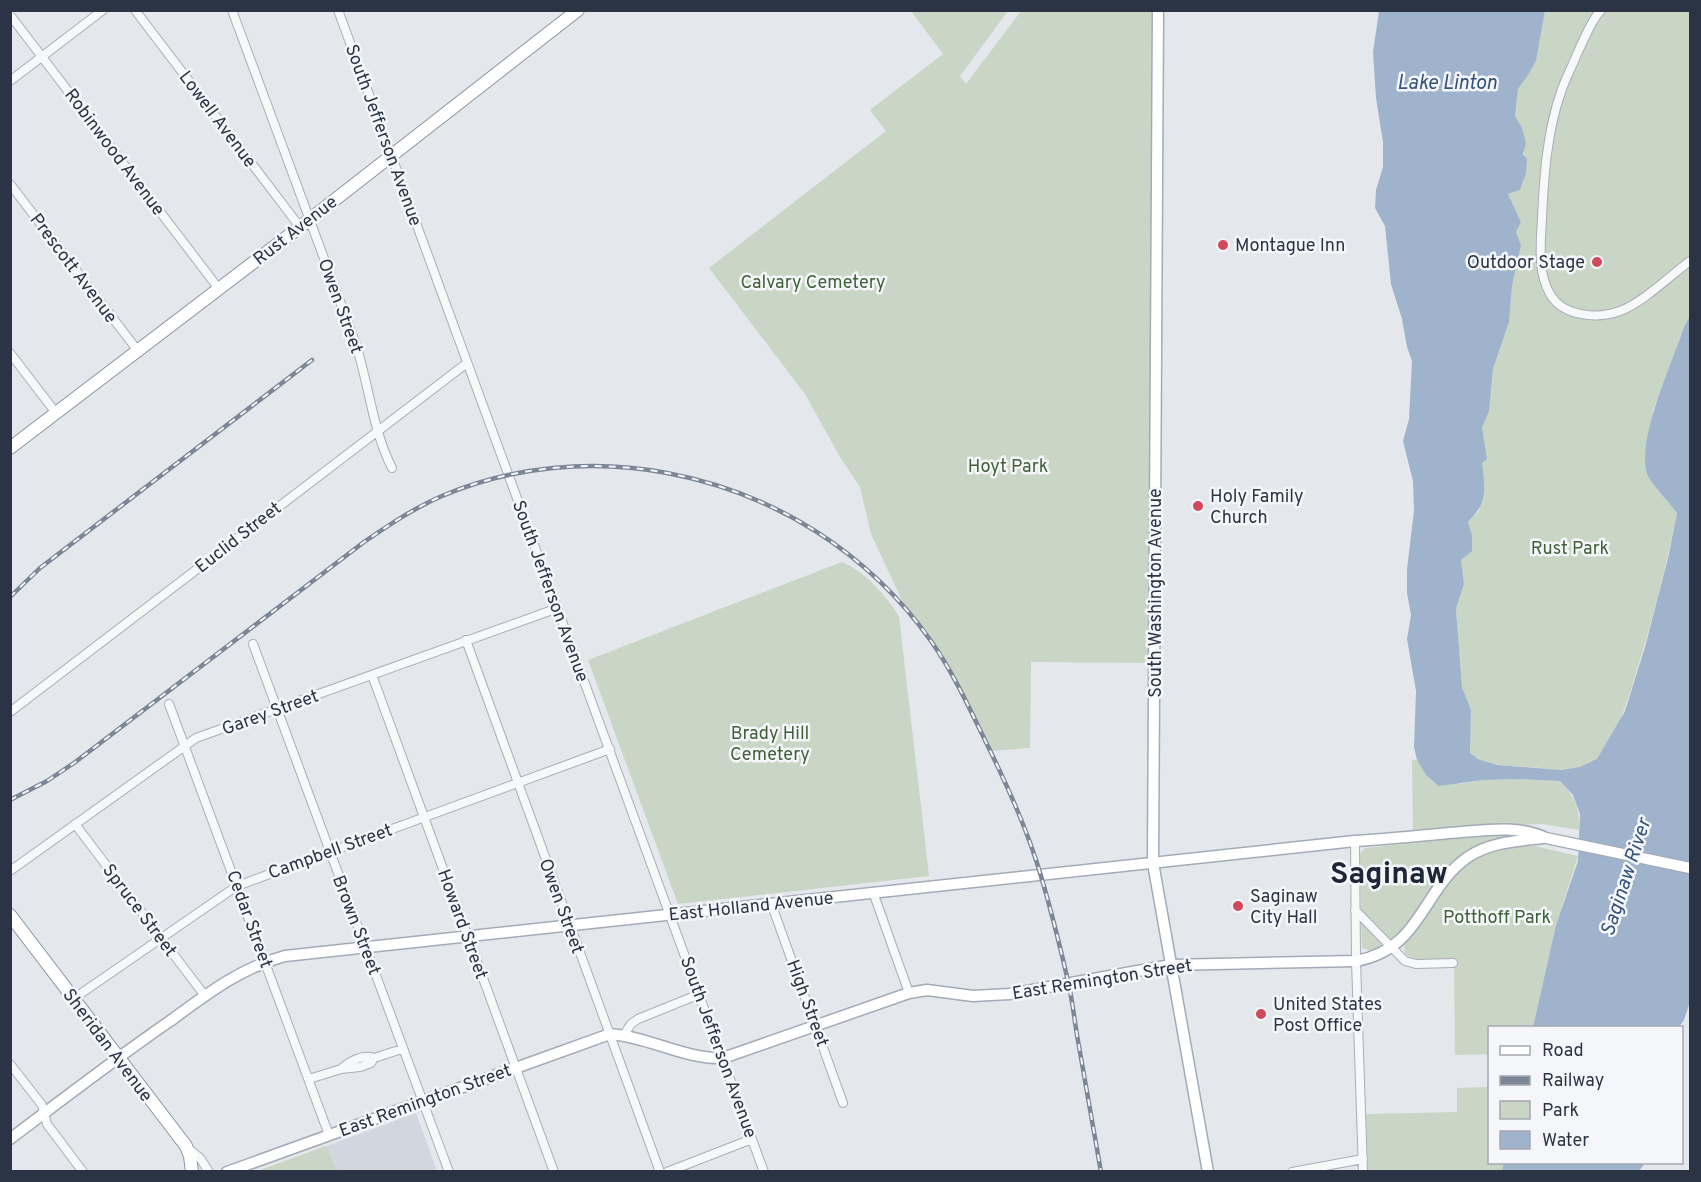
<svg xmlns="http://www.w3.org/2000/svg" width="1701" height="1182" viewBox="0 0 1701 1182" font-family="Overpass,sans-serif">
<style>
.built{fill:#d2d6de}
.green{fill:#c9d6c5}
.water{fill:#9fb4cc}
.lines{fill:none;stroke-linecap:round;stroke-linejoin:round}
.minor-casing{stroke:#a9aeb7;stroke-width:10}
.major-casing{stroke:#a3abb8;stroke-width:13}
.highway-casing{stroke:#8b94a3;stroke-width:14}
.minor{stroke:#f7f8fa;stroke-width:8}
.major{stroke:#fff;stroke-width:10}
.highway{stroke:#fff;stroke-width:12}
.rail-casing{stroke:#7d8696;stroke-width:4.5}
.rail{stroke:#f4f6f9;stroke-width:2;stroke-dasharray:7;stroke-linecap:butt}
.poi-dot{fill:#d1495b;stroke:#f4f6f9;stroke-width:2}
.labels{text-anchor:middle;stroke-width:5;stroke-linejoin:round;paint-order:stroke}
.street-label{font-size:18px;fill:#2b3445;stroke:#f4f6f9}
.poi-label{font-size:18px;fill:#2b3445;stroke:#f4f6f9;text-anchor:start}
.park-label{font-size:18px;fill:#3f6138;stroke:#f4f6f9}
.water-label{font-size:20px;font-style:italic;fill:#34527a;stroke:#f4f6f9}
.town-label{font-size:30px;font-weight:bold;fill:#1d2536;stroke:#f4f6f9}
</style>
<rect width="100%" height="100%" fill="#e4e7ec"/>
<!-- built -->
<path class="built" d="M416,1113l21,58 -180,1z"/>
<!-- green -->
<path class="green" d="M911,11h97l-48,65 6,8 55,-73h137l-4,652 -123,-1 -1,86 -39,3 -36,-72 -24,-38 -25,-32 -35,-75 -11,-47 -20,-30 -35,-63 -96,-126 177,-137 -16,-21 73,-56z
M1545,11h145v305l-6,11 -31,84 -5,64 29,37c-11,57 -26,113 -43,168 -8,24 -18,59 -36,78 -16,17 -47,11 -66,9 -21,-1 -44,-1 -62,-13l1,-44 -9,-23 -6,-78 8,-25 -3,-24 11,-25 -4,-13 11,-11 3,-83 7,-17 4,-42 16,-47 3,-36 9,-41 -5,-13 5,-10 -13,-28 12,-4 6,-17 -4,-45 -7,-12 3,-27 9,-12 9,-16z
M842,562c24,10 43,33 57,54l30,260 -251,28 -90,-244z
M1412,760h5l9,15 34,9 23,-4 35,-1 42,2c15,16 20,26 19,49l-37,-6 -129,6z
M1503,833l19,2c-46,4 -70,23 -95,60 -10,16 -20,32 -35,44l-6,-2 -25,-25 -1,-58 5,-6z
M1526,844l52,12 -22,69 -23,102 -43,1 -1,26 -34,1 -1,-95 -37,-1 -9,-3 -3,-3 -1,-10c32,-35 41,-74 89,-93 10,-4 22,-5 33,-6z
M1361,922l20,20v4l-10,5 -9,-3z
M1489,1087l1,75 14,1 -2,8h-134l-2,-57 91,-2v-24z
M326,1146l11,25h-80z"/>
<!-- water -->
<path class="water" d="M1379,11h166l-9,50 -9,16 -9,12 -3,27 7,12 4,15 -3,11 4,5 -1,14 -6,17 -12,4 13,28 -5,10 5,13 -9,41 -3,36 -16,47 -4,42 -7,17 5,31 -5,4c3,27 6,39 -14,59l4,13v16l-11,9 3,24 -8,25 6,78 9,23 -1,43 8,6 20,6 64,5 18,-3 17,-8 28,-48 20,-64 23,-89 9,-45c-8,-11 -23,-26 -29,-37 -14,-32 25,-115 36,-149l6,-11v686l-6,18 -5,7h-146l23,-102 22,-64 2,-47 -7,-19 -13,-14 -42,-2 -35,1 -44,6 -13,-11 -9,-15 -3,-13 2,-56 -9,-52 4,-24 -4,-22v-24l7,-58 -1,-30 -10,-40 6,-22 3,-58 -5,-14 -5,-28 -11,-35 -6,-58 -10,-18 1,-18 7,-23v-25l-7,-44 -3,-46z
M1504,1163v-1l141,1 -6,8h-137z"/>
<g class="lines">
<defs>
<path id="minor" d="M135,10l165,217
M232,10l123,332c14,41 17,87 37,126
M338,10l426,1162
M1601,10c-11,12 -17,30 -24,44 -5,13 -12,25 -16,38 -14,40 -17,83 -19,126 -1,24 -5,54 8,76 13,23 48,25 70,17 22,-8 51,-36 70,-50
M10,15l209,274
M10,81l93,-71
M10,184l128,167
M10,353l46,60
M466,640l194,532
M253,644l196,528
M372,675l182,497
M169,704l160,431
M10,712l457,-349
M75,824l130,172
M1355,841l1,120 7,211
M10,871l186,-133 362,-130
M873,892l36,101
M771,903l72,200
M1355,910l50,51 11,3 37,-1
M73,999l164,-113 373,-137
M624,1035l7,-11 7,-5 62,-25
M10,1064l32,41 5,19 36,48
M341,1069c9,-8 22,-15 33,-11
M309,1079l32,-10 19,-2 11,-4 3,-5 28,-9
M188,1148l12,10 9,14
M667,1172l85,-33
M1292,1172l71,-13"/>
<path id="major" d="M1158,10l-5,853 55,309
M10,1139c53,-40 105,-80 160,-118 37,-27 70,-53 115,-65l1070,-115c32,-2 63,-5 94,-8 32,-2 68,-9 97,5l144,30
M227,1172l383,-138c40,3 73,25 113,24l186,-65 18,-3 46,6 36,-2 162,-29 185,-4c66,-12 65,-71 112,-104 22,-15 49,-16 75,-19"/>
<path id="highway" d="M10,448l290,-221 278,-217
M10,915l176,231 4,10 2,16"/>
</defs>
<!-- minor casing -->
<use href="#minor" class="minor-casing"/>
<!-- major casing -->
<use href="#major" class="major-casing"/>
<!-- highway casing -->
<use href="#highway" class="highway-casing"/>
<!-- minor -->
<use href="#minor" class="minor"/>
<!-- major -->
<use href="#major" class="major"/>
<!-- highway -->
<use href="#highway" class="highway"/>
<defs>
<path id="rail" d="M10,597l30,-29 272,-208
M10,800l37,-19 27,-18 290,-221c25,-17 50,-34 78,-46 70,-30 151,-37 225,-23 107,20 201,79 264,168 21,30 36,62 52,95 22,45 44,92 58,140 10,34 19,70 27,105 4,17 6,36 9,54 8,45 16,91 24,137"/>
</defs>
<!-- rail casing -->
<use href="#rail" class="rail-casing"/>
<!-- rail -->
<use href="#rail" class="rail"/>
</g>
<!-- markers -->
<g class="poi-dot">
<circle cx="1223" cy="245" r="6"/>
<circle cx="1597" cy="262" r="6"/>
<circle cx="1198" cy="506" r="6"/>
<circle cx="1238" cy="906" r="6"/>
<circle cx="1261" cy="1014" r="6"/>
</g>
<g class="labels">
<!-- street labels -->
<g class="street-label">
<text transform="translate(218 119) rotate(53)" y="6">Lowell Avenue</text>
<text transform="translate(384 135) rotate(70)" y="6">South Jefferson Avenue</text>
<text transform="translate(115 152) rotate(53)" y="6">Robinwood Avenue</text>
<text transform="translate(295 230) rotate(-38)" y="6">Rust Avenue</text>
<text transform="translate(74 268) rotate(53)" y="6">Prescott Avenue</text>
<text transform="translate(341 306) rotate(70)" y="6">Owen Street</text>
<text transform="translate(238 537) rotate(-38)" y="6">Euclid Street</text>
<text transform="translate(551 591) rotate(70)" y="6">South Jefferson Avenue</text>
<text transform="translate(1155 593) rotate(-90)" y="6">South Washington Avenue</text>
<text transform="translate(270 712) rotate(-20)" y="6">Garey Street</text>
<text transform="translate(330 851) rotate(-20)" y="6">Campbell Street</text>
<text transform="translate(562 906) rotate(70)" y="6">Owen Street</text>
<text transform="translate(751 906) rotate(-6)" y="6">East Holland Avenue</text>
<text transform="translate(140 910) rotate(53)" y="6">Spruce Street</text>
<text transform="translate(250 919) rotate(70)" y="6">Cedar Street</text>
<text transform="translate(463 924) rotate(70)" y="6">Howard Street</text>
<text transform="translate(357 925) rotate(69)" y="6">Brown Street</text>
<text transform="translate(1102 979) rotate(-9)" y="6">East Remington Street</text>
<text transform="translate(808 1003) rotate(70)" y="6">High Street</text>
<text transform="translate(108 1045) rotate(53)" y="6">Sheridan Avenue</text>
<text transform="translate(719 1047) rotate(70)" y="6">South Jefferson Avenue</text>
<text transform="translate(425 1100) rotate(-20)" y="6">East Remington Street</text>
</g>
<!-- poi labels -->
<g class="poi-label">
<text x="1235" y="251">Montague Inn</text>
<text x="1585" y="268" text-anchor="end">Outdoor Stage</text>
<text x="1210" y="502">Holy Family<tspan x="1210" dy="21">Church</tspan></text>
<text x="1250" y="902">Saginaw<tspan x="1250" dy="21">City Hall</tspan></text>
<text x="1273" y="1010">United States<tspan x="1273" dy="21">Post Office</tspan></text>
</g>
<!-- park labels -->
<g class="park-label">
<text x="813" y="288">Calvary Cemetery</text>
<text x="1008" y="472">Hoyt Park</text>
<text x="1570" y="554">Rust Park</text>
<text x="770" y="739">Brady Hill<tspan x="770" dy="21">Cemetery</tspan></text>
<text x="1497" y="923">Potthoff Park</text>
</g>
<!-- water labels -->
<g class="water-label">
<text x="1447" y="89">Lake Linton</text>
<text transform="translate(1625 877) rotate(-72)" y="7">Saginaw River</text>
</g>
<!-- town labels -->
<g class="town-label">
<text x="1389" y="883">Saginaw</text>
</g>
</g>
<!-- border -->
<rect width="1701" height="1182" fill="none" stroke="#2b3445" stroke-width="24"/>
<!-- legend -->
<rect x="1488" y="1026" width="195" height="138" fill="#f4f6f9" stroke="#a4a8b1" stroke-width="1.5"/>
<rect x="1500" y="1046" width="30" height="9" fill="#ffffff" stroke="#a4a8b1" stroke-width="1.5"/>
<text x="1542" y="1056" font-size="18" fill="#2b3445">Road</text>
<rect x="1500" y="1076" width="30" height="9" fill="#7d8696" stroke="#a4a8b1" stroke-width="1.5"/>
<text x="1542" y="1086" font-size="18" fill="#2b3445">Railway</text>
<rect x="1500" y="1101" width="30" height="18" fill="#c9d6c5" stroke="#a4a8b1" stroke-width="1.5"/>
<text x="1542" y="1116" font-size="18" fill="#2b3445">Park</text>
<rect x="1500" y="1131" width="30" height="18" fill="#9fb4cc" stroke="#a4a8b1" stroke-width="1.5"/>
<text x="1542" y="1146" font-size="18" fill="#2b3445">Water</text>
</svg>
